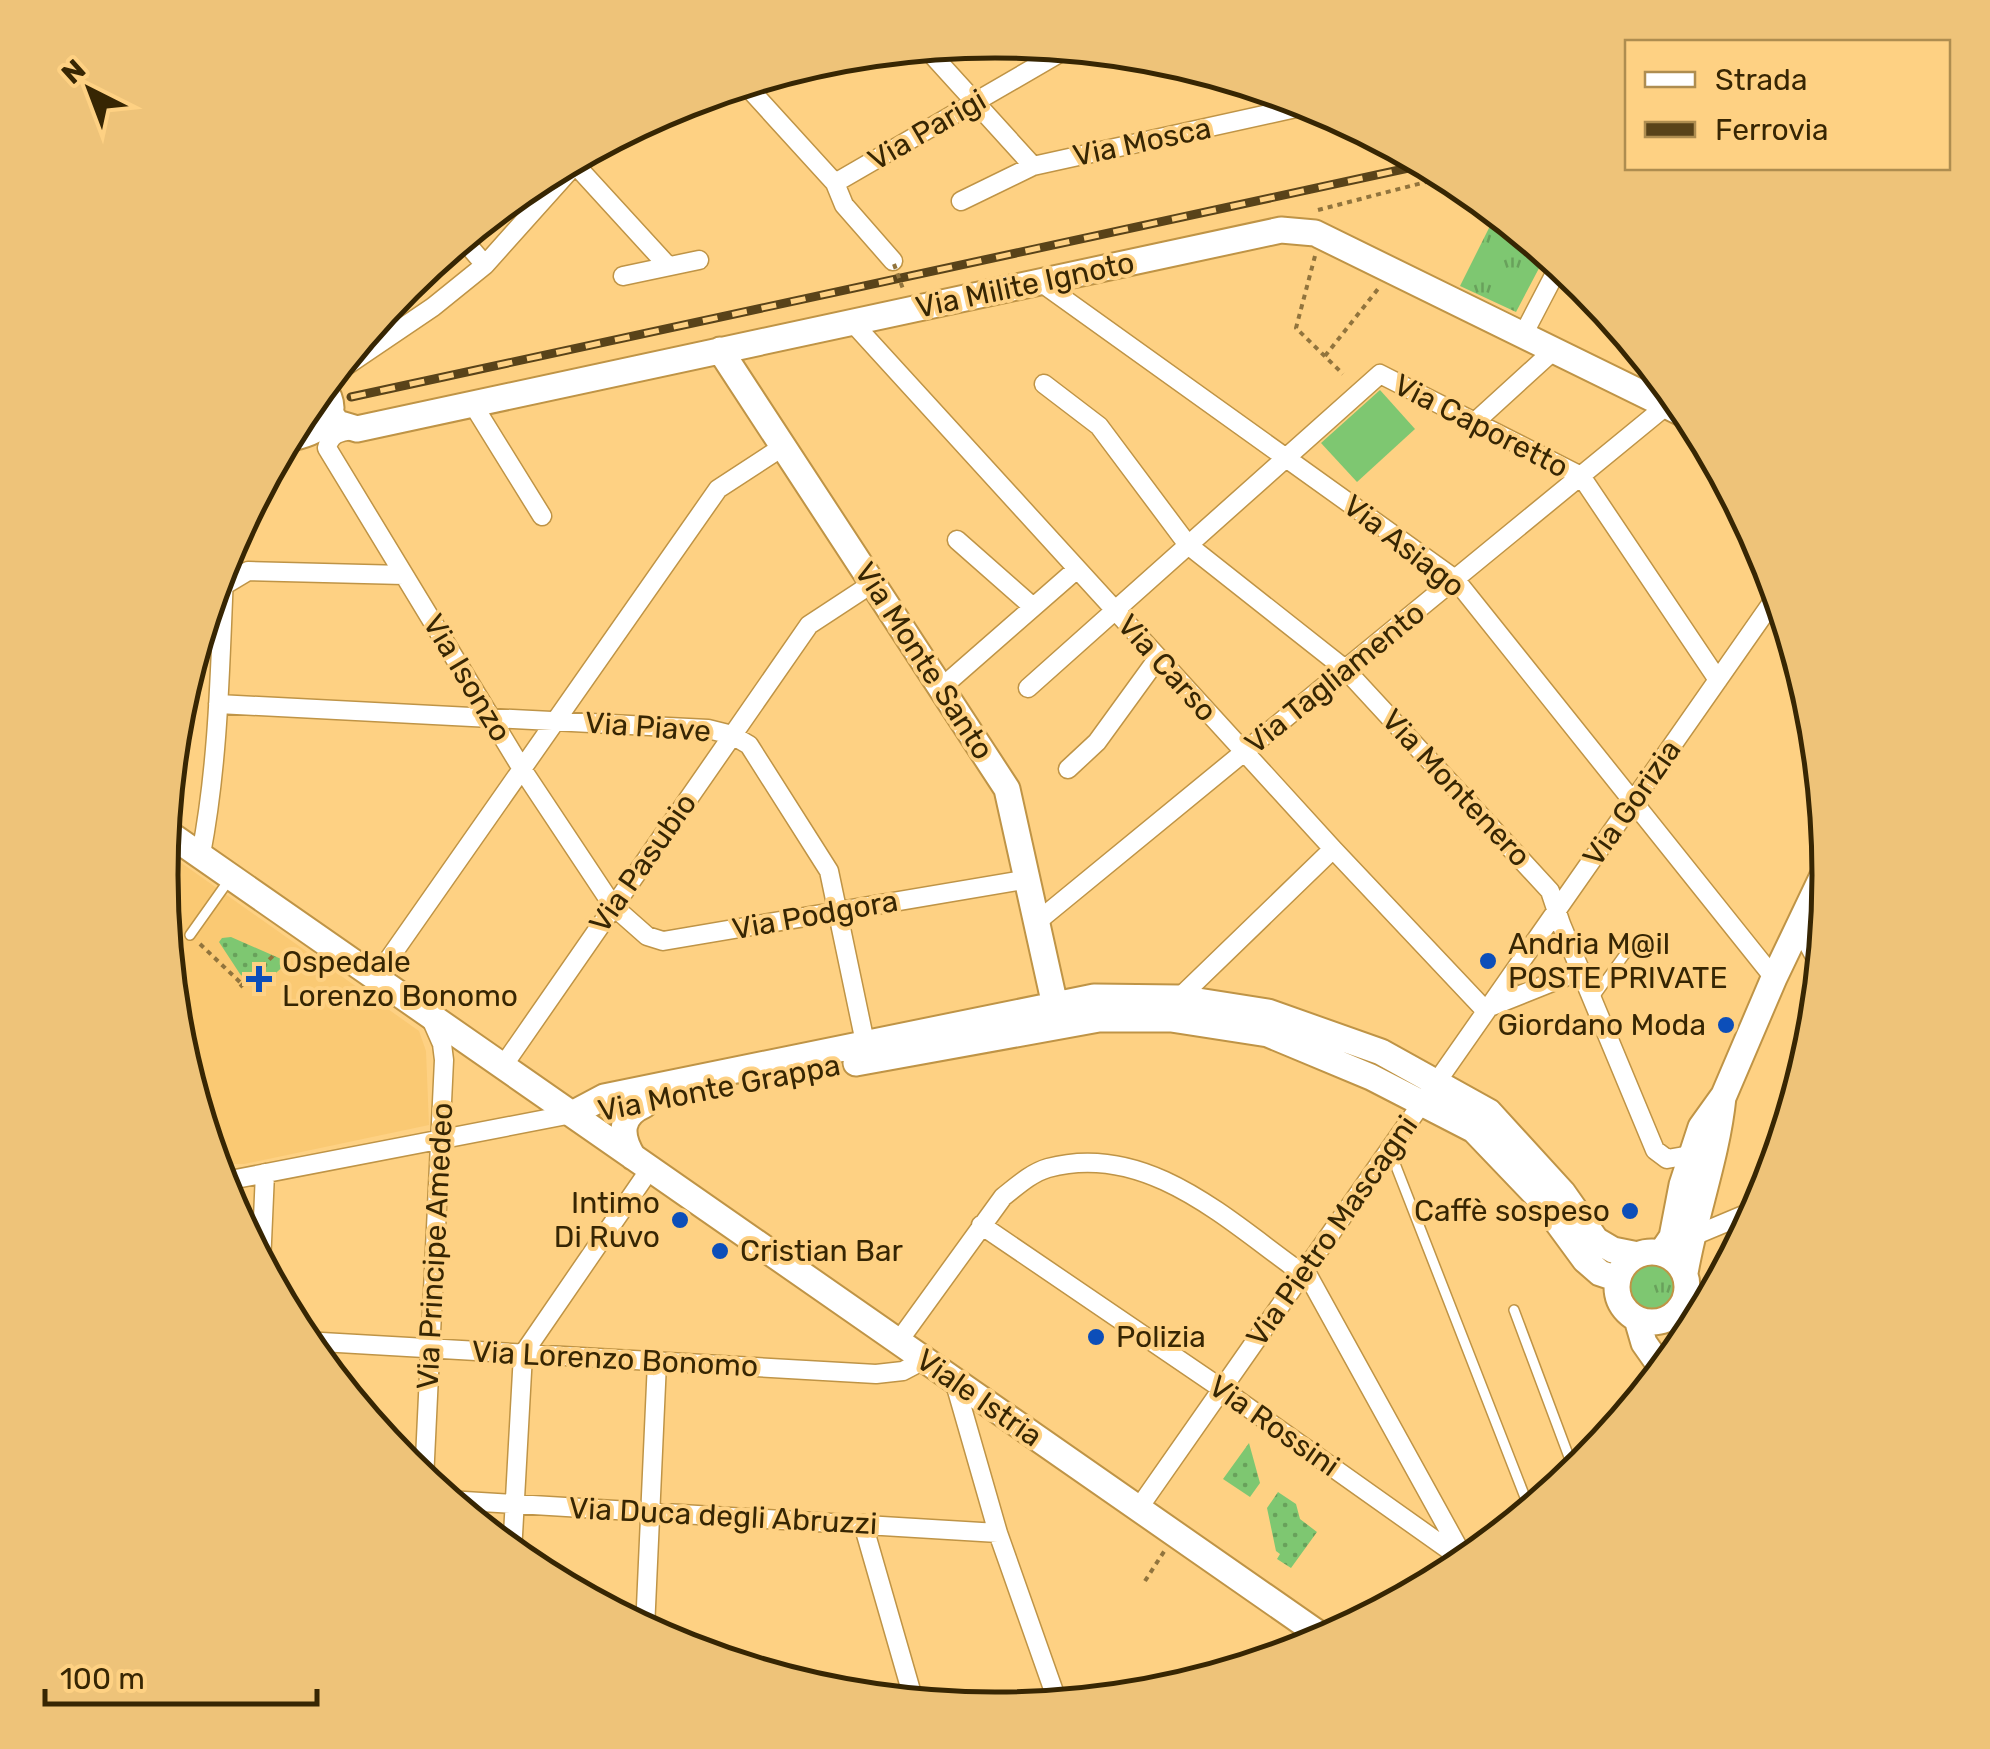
<svg xmlns="http://www.w3.org/2000/svg" width="1990" height="1749" viewBox="0 0 1990 1749" font-family="Rubik,sans-serif">
<style>
.built{fill:#fac973}
.grass{fill:url(#grass-tufts)}
.garden{fill:url(#garden-dots)}
.pitch{fill:#7ec771}
.lines{fill:none;stroke-linecap:round;stroke-linejoin:round}
.lane-casing{stroke:#bf9446;stroke-width:12}
.street-casing{stroke:#bf9446;stroke-width:21}
.secondary-casing{stroke:#bf9446;stroke-width:29}
.path{stroke:#91743d;stroke-width:4;stroke-dasharray:5 5;stroke-linecap:butt}
.lane{stroke:#fff;stroke-width:9}
.street{stroke:#fff;stroke-width:18}
.secondary{stroke:#fff;stroke-width:25}
.rail-casing{stroke:#594319;stroke-width:9}
.rail{stroke:#fed183;stroke-width:5;stroke-dasharray:15;stroke-linecap:butt}
.path-bridge{stroke:#91743d;stroke-width:4;stroke-dasharray:5 5;stroke-linecap:butt}
.poi-dot{fill:#0c4eb9;stroke:#fed183;stroke-width:4}
.labels{text-anchor:middle;stroke-width:8;stroke-linejoin:round;paint-order:stroke}
.street-label{font-size:30px;fill:#372603;stroke:#fed183}
.poi-label{font-size:30px;fill:#372603;stroke:#fed183;text-anchor:start}
.rim{fill:none;stroke:#372603;stroke-width:5}
</style>
<defs>
<pattern id="grass-tufts" width="24" height="20" patternUnits="userSpaceOnUse" patternTransform="scale(2.5)"><rect width="24" height="20" fill="#7ec771"/><path d="M3 7l-1-3M5 7V3M7 7l1-3M15 17l-1-3M17 17v-4M19 17l1-3" fill="none" stroke="#68a15b"/></pattern>
<pattern id="garden-dots" width="8" height="8" patternUnits="userSpaceOnUse" patternTransform="scale(2.5)"><rect width="8" height="8" fill="#7ec771"/><path d="M2 2h.1M6 6h.1" fill="none" stroke="#68a15b" stroke-width="1.8" stroke-linecap="round"/></pattern>
</defs>
<rect width="100%" height="100%" fill="#fed183"/>
<!-- built -->
<path class="built" d="M163,850l256,181 7,20 3,74 -185,39h-12l-24,-24 -32,-103 -15,-163z"/>
<!-- grass -->
<path class="grass" d="M1497,212l50,41 -31,59 -56,-26z
M192,660l-1,16 -9,138 -15,-9 10,-94z
M1630 1286a23 23 0 1 1 46 0a23 23 0 1 1-46 0Z"/>
<!-- garden -->
<path class="garden" d="M231,937l57,25 -31,28 -17,-16 -21,-32 3,-4z
M1249,1443l11,40 -10,14 -27,-18z
M1278,1492l18,12 4,15 17,13 -26,36 -14,-9 3,-5 -4,-3 -9,-43z"/>
<!-- pitch -->
<path class="pitch" d="M1380,390l35,39 -58,53 -36,-39z"/>
<g class="lines">
<defs>
<path id="lane" d="M190,935l39,-55
M1594,997l36,-50
M1390,1151l140,359
M1514,1310l61,163"/>
<path id="street" d="M925,47l108,119
M824,59l1,1
M744,83l91,100 9,22 49,56
M571,160l97,106
M835,183l235,-136
M961,201l72,-35 263,-58 12,-6
M462,238l23,27
M623,276l76,-16
M1039,281l416,298 319,399
M852,322l481,527 151,160
M1523,335l37,-71
M334,374l99,-67 52,-42 103,-115
M1044,384l55,42 89,119 157,124 205,222 11,33 94,226 12,9 23,-4
M472,403l70,113
M1475,422l79,-72
M352,430c-13,2 -22,4 -25,18l195,321 91,137 34,30 16,5 366,-62
M957,540l76,67
M223,586l25,-15 156,4
M941,688l136,-119
M1028,688l352,-314 201,102 137,204
M218,704l490,25 24,6 17,10 80,126 38,181
M1068,769l29,-27 61,-84
M201,854c19,-99 19,-200 24,-300
M1038,921l634,-520
M1799,927l21,39
M377,976l341,-487 66,-43
M1179,998l154,-149
M1485,1009l95,-38
M503,1066l306,-441 64,-42
M220,1182l352,-68
M981,1225l241,164 244,173
M1691,1237l67,-28
M261,1264l4,-91
M1305,1270l159,288
M304,1341l572,33 27,-3 21,-11
M898,1342l105,-145c14,-11 28,-24 45,-29 95,-26 174,47 244,98l13,4
M954,1380l44,153 60,170
M424,1480l20,-420 -2,-16 -11,-25
M448,1500l550,33
M1138,1509l640,-915
M863,1524l51,177
M512,1553l11,-199 127,-185
M645,1629l12,-267"/>
<path id="secondary" d="M720,350l287,439 51,230
M330,413l7,10 20,6 924,-199 34,3 377,185
M286,439c29,-5 61,-19 36,-54
M165,831l1161,808
M856,1063l243,-44h72l97,15 103,43 103,53 67,70 44,60 15,13 18,6
M572,1114l32,-17 490,-100 85,1 89,14 113,40 108,60 74,81 33,47 17,10 25,5
M633,1157c-13,-21 -14,-41 11,-52
M1617 1287a35 35 0 1 1 70 0a35 35 0 1 1-70 0Z
M1661,1253l11,-16 10,-52 19,-58 23,-32 50,-117 54,-113
M1685,1273c10,-59 32,-116 38,-176
M1679,1310l8,31
M1637,1319l7,24 19,27"/>
</defs>
<!-- lane casing -->
<use href="#lane" class="lane-casing"/>
<!-- street casing -->
<use href="#street" class="street-casing"/>
<!-- secondary casing -->
<use href="#secondary" class="secondary-casing"/>
<!-- path -->
<path class="path" d="M1318,210l131,-34
M1315,256l-19,72 47,46
M1325,356l53,-67
M200,944l42,40
M240,987l34,-32
M1145,1581l20,-31"/>
<!-- lane -->
<use href="#lane" class="lane"/>
<!-- street -->
<use href="#street" class="street"/>
<!-- secondary -->
<use href="#secondary" class="secondary"/>
<defs>
<path id="rail" d="M351,397l1076,-233"/>
</defs>
<!-- rail casing -->
<use href="#rail" class="rail-casing"/>
<!-- rail -->
<use href="#rail" class="rail"/>
<!-- path-bridge -->
<path class="path-bridge" d="M894,264l9,25"/>
</g>
<!-- markers -->
<g class="poi-dot">
<circle cx="1488" cy="961" r="10"/>
<path d="M254 964h10v10h10v10h-10v10h-10v-10h-10v-10h10z"/>
<circle cx="1726" cy="1025" r="10"/>
<circle cx="1630" cy="1211" r="10"/>
<circle cx="680" cy="1220" r="10"/>
<circle cx="720" cy="1251" r="10"/>
<circle cx="1096" cy="1337" r="10"/>
</g>
<g class="labels">
<!-- street labels -->
<g class="street-label">
<text transform="translate(927 130) rotate(-30)" y="10">Via Parigi</text>
<text transform="translate(1142 142) rotate(-12)" y="10">Via Mosca</text>
<text transform="translate(1025 285) rotate(-12)" y="10">Via Milite Ignoto</text>
<text transform="translate(1481 426) rotate(27)" y="10">Via Caporetto</text>
<text transform="translate(1404 546) rotate(38)" y="10">Via Asiago</text>
<text transform="translate(924 661) rotate(57)" y="10">Via Monte Santo</text>
<text transform="translate(1167 668) rotate(48)" y="10">Via Carso</text>
<text transform="translate(467 678) rotate(59)" y="10">Via Isonzo</text>
<text transform="translate(1335 678) rotate(-39)" y="10">Via Tagliamento</text>
<text transform="translate(648 727) rotate(4)" y="10">Via Piave</text>
<text transform="translate(1456 788) rotate(47)" y="10">Via Montenero</text>
<text transform="translate(1632 803) rotate(-55)" y="10">Via Gorizia</text>
<text transform="translate(643 863) rotate(-55)" y="10">Via Pasubio</text>
<text transform="translate(815 915) rotate(-10)" y="10">Via Podgora</text>
<text transform="translate(719 1088) rotate(-11)" y="10">Via Monte Grappa</text>
<text transform="translate(1332 1231) rotate(-55)" y="10">Via Pietro Mascagni</text>
<text transform="translate(435 1246) rotate(-87)" y="10">Via Principe Amedeo</text>
<text transform="translate(615 1359) rotate(3)" y="10">Via Lorenzo Bonomo</text>
<text transform="translate(979 1398) rotate(35)" y="10">Viale Istria</text>
<text transform="translate(1274 1426) rotate(35)" y="10">Via Rossini</text>
<text transform="translate(723 1516) rotate(3)" y="10">Via Duca degli Abruzzi</text>
</g>
<!-- poi labels -->
<g class="poi-label">
<text x="1508" y="954">Andria M@il<tspan x="1508" dy="34">POSTE PRIVATE</tspan></text>
<text x="282" y="972">Ospedale<tspan x="282" dy="34">Lorenzo Bonomo</tspan></text>
<text x="1706" y="1035" text-anchor="end">Giordano Moda</text>
<text x="660" y="1213" text-anchor="end">Intimo<tspan x="660" dy="34">Di Ruvo</tspan></text>
<text x="1610" y="1221" text-anchor="end">Caffè sospeso</text>
<text x="740" y="1261">Cristian Bar</text>
<text x="1116" y="1347">Polizia</text>
</g>
</g>
<!-- crop -->
<path d="M0 0H1990V1749H0ZM178 875a817 817 0 1 1 1634 0a817 817 0 1 1-1634 0Z" fill="#eec379" fill-rule="evenodd"/>
<path class="rim" d="M178 875a817 817 0 1 1 1634 0a817 817 0 1 1-1634 0Z"/>
<!-- legend -->
<rect x="1625" y="40" width="325" height="130" fill="#fed183" stroke="#ae8d50" stroke-width="2.5"/>
<rect x="1645" y="72" width="50" height="15" fill="#ffffff" stroke="#ae8d50" stroke-width="2.5"/>
<text x="1715" y="90" font-size="30" fill="#372603">Strada</text>
<rect x="1645" y="122" width="50" height="15" fill="#594319" stroke="#ae8d50" stroke-width="2.5"/>
<text x="1715" y="140" font-size="30" fill="#372603">Ferrovia</text>
<!-- north arrow -->
<g transform="translate(90 90) rotate(318)" stroke="#fed183" stroke-width="8" paint-order="stroke">
<path d="M0-8L18 38L0 25L-18 38Z" fill="#372603"/>
<text y="-15" font-size="28" font-weight="bold" text-anchor="middle" fill="#372603">N</text>
</g>
<!-- scale -->
<path d="M45 1689v15h272v-15" fill="none" stroke="#372603" stroke-width="5"/>
<text x="60" y="1689" font-size="30" fill="#372603" stroke="#fed183" stroke-width="8" paint-order="stroke">100 m</text>
</svg>
